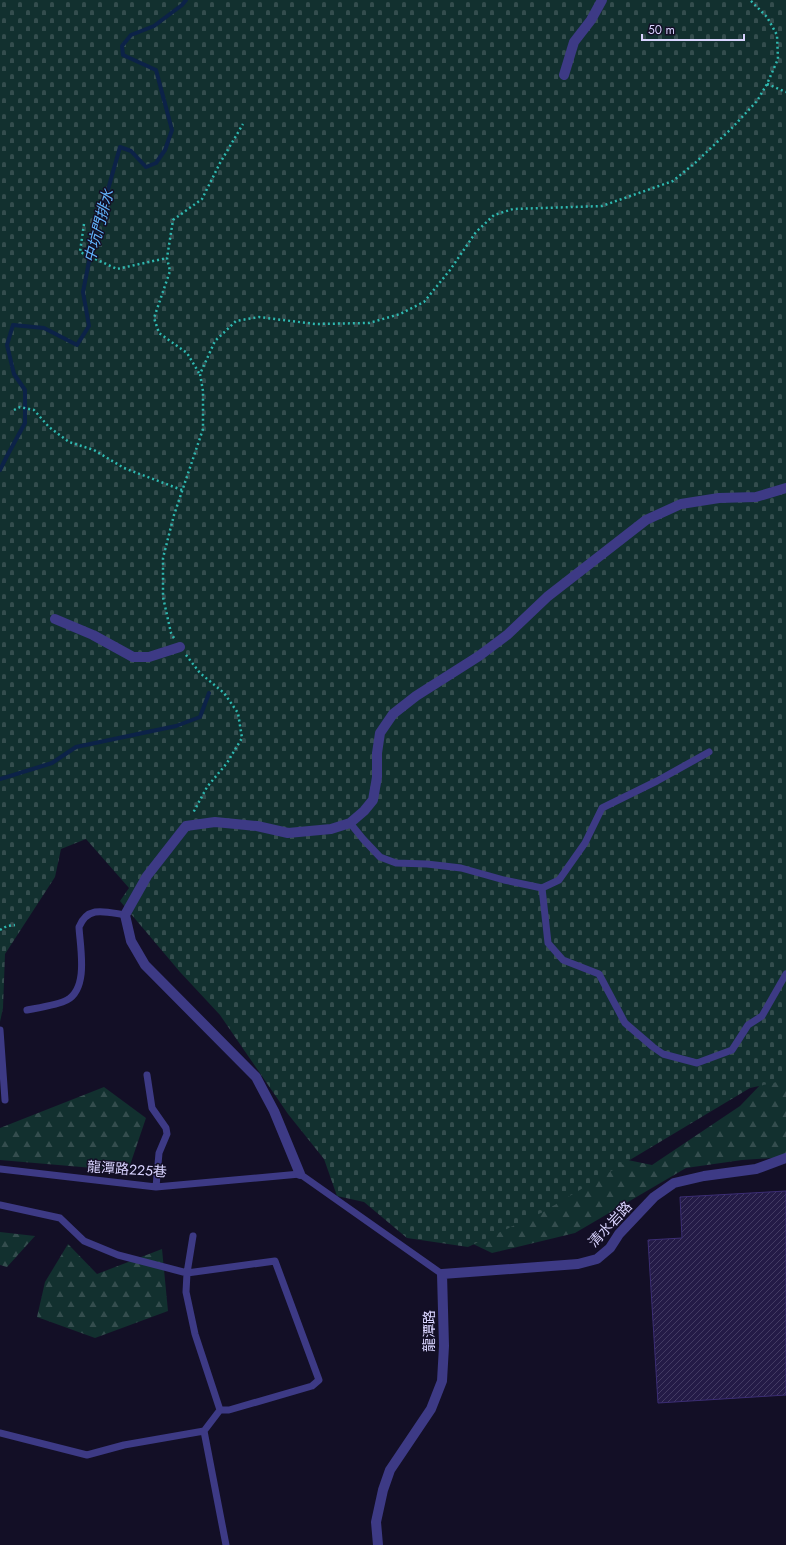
<svg xmlns="http://www.w3.org/2000/svg" width="786" height="1545" viewBox="0 0 786 1545" font-family="Jost,'Noto Sans TC',sans-serif">
<style>
.forest{fill:url(#forest-firs)}
.cemetery{fill:url(#cemetery-stones)}
.lines{fill:none;stroke-linecap:round;stroke-linejoin:round}
.stream{stroke:#0c2248;stroke-width:4}
.building{fill:url(#building-hatch);stroke:#3b2d73}
.path{stroke:#2fb8b0;stroke-width:2.5;stroke-dasharray:2 3;stroke-linecap:butt}
.service{stroke:#3d3a85;stroke-width:7}
.minor{stroke:#3d3a85;stroke-width:10}
.tertiary{stroke:#3d3a85;stroke-width:10}
.labels{text-anchor:middle;stroke-width:3;stroke-linejoin:round;paint-order:stroke}
.street-label{font-size:14px;fill:#d9d4ff;stroke:#130f26}
.water-label{font-size:15px;font-style:italic;fill:#62b6ff;stroke:#130f26}
</style>
<defs>
<pattern id="forest-firs" width="22" height="20" patternUnits="userSpaceOnUse"><rect width="22" height="20" fill="#12302f"/><path d="M5 1l3.5 6h-7zM16 11l3.5 6h-7z" fill="#344d4e"/></pattern>
<pattern id="cemetery-stones" width="16" height="16" patternUnits="userSpaceOnUse"><rect width="16" height="16" fill="#12302f"/><path d="M2 7V4a2 2 0 0 1 4 0v3zM10 15v-3a2 2 0 0 1 4 0v3z" fill="#344d4e"/></pattern>
<pattern id="building-hatch" width="6" height="6" patternUnits="userSpaceOnUse"><rect width="6" height="6" fill="#241b47"/><path d="M-1 1l2-2M0 6l6-6M5 7l2-2" fill="none" stroke="#433b63"/></pattern>
</defs>
<rect width="100%" height="100%" fill="#130f26"/>
<!-- forest -->
<path class="forest" d="M786,1058v99l-44,3 -56,8 -111,65 -83,20 -93,-44 185,-58 68,14 88,-59z
M104,1087l42,31 -18,53 -128,-11v-32z
M0,1232l35,4 -28,31 -7,-2z
M68,1244l29,30 65,-25 6,62 -73,27 -58,-21 8,-35z"/>
<!-- cemetery -->
<path class="cemetery" d="M0,0h786v1080l-36,8 -207,124 -75,35 -61,-9 -43,-36 -27,-6 -13,-37 -36,-45 -68,-99 -40,-43 -60,-71 9,-13 -43,-49 -25,10 -6,28 -50,77 -2,54 -3,14z"/>
<g class="lines">
<!-- stream -->
<path class="stream" d="M0,470l7,-14 18,-33v-33l-11,-16 -7,-29 6,-20 31,3 33,17 12,-19 -6,-34 9,-46 28,-99 11,4 15,16 10,-4 9,-13 7,-20 -16,-60 -33,-15 -1,-9 9,-11 23,-9 28,-21 4,-5
M0,779l52,-16 24,-16 100,-21 24,-9 9,-24"/>
</g>
<!-- building -->
<path class="building" d="M786,1191v204l-128,8 -10,-163 34,-2 -2,-41z"/>
<g class="lines">
<!-- path -->
<path class="path" d="M767,84l19,8
M84,224l-4,28 37,17 50,-11
M199,373l-12,-20 -28,-20 -5,-15 16,-47 -3,-13 6,-38 29,-21 18,-36 23,-39
M14,410l6,-3 14,3 15,17 20,15 25,8 30,18 58,22
M174,638l-3,-5 -8,-36v-39l11,-43 29,-86v-38l-3,-17 15,-33 21,-20 23,-4 56,7 54,-1 31,-9 24,-12 26,-32 26,-38 18,-17 19,-6 89,-3 71,-25 22,-18 36,-34 26,-28 10,-17 11,-25 -1,-24 -10,-18 -17,-17
M186,655l14,18 24,20 14,20 4,25 -15,25 -20,24 -14,26
M0,930l7,-4 8,-1"/>
<!-- service -->
<path class="service" d="M350,823l13,16 17,18 16,6 31,1 34,4 43,12 38,8 17,-8 26,-37 17,-35 55,-27 52,-29
M542,888l6,55 15,17 36,14 26,49 28,24 10,7 34,9 35,-13 16,-25 14,-9 24,-42
M27,1010c10,-2 31,-5 40,-10 22,-12 13,-53 12,-73 9,-22 27,-15 46,-12
M0,1030l5,70
M147,1075l5,33 14,20 1,6 -8,19 -3,34
M0,1169l156,18 144,-13 142,100
M0,1205l60,13 24,23 34,14 69,18 88,-12 44,119 -7,6 -83,24h-9
M193,1236l-6,37 -1,19 9,42 25,76
M204,1431l22,114
M0,1433l87,22 37,-10 80,-14 16,-21"/>
<!-- minor -->
<path class="minor" d="M564,75l10,-33 17,-22 11,-20
M55,619l38,16 40,22h16l31,-10
M300,1174l-26,-63 -18,-34 -111,-112 -14,-24 -6,-26 22,-39 39,-50 29,-4 42,4 31,7 43,-4 19,-6 14,-12 9,-11 4,-23v-24l3,-20 13,-19 23,-18 63,-40 28,-21 40,-38 99,-77 35,-16 38,-6 37,-1 30,-9"/>
<!-- tertiary -->
<path class="tertiary" d="M378,1545l-2,-23 7,-32 7,-20 41,-61 11,-28 2,-35 -2,-72 136,-10 19,-5 13,-11 9,-14 35,-37 20,-14 30,-7 52,-7 30,-11"/>
</g>
<g class="labels">
<!-- street labels -->
<g class="street-label">
<text transform="translate(127 1169) rotate(4)" y="5">龍潭路225巷</text>
<text transform="translate(610 1224) rotate(-47)" y="5">清水岩路</text>
<text transform="translate(429 1331) rotate(-90)" y="5">龍潭路</text>
</g>
<!-- water labels -->
<g class="water-label">
<text transform="translate(99 226) rotate(-75)" y="5">中坑門排水</text>
</g>
</g>
<!-- scale -->
<path d="M642 34v6h102v-6" fill="none" stroke="#d9d4ff" stroke-width="2"/>
<text x="648" y="34" font-size="12" fill="#d9d4ff" stroke="#130f26" stroke-width="3" paint-order="stroke">50 m</text>
</svg>
